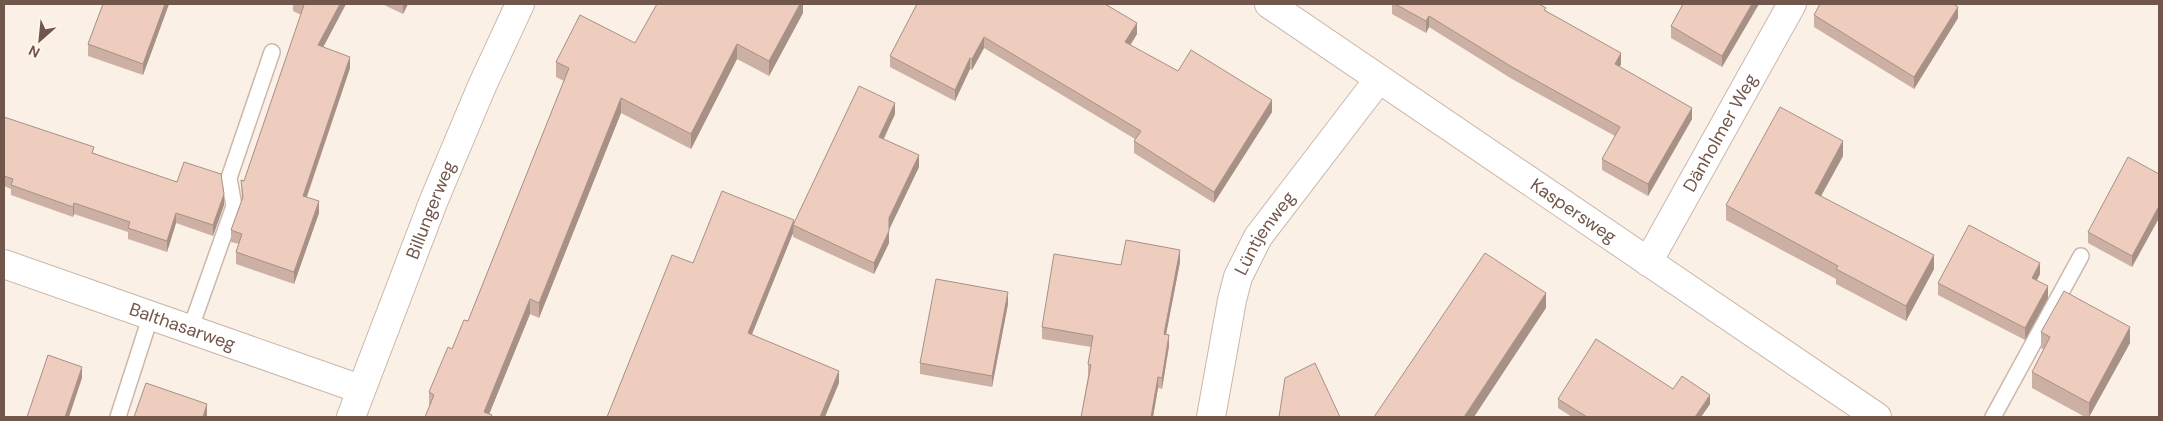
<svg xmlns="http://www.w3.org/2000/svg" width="2163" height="421" viewBox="0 0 2163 421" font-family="'DM Sans',sans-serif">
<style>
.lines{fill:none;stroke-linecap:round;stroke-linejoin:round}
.lane-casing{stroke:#cbb7ac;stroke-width:18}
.street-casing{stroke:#cbb7ac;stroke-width:30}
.lane{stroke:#fff;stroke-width:15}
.street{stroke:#fff;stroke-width:28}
.wall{fill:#cdb0a4}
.shaded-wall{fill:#a79086}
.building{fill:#eecdbf;stroke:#a79086}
.labels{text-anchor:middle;stroke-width:4.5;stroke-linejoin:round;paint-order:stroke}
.street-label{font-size:18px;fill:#71564c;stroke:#fdf4eb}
</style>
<rect width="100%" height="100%" fill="#faf0e5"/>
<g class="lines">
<defs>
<path id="lane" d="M190,330l44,-124 -5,-28 43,-126
M118,417l33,-102
M1993,417l88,-161"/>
<g id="street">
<path id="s1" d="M1269,4l608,413"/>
<path id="s2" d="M1648,262l144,-258"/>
<path id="s3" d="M4,264l356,125"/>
<path id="s4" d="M351,417l83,-217 48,-114 38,-82"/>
<path id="s5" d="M1211,417l21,-117 6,-23 20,-40 121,-158"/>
</g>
</defs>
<!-- lane casing -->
<use href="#lane" class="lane-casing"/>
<!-- street casing -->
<use href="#street" class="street-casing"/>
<!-- lane -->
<use href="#lane" class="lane"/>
<!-- street -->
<use href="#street" class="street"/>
</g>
<!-- wall -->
<path class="wall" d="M103,4h66l-26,71 -55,-19v-12z
M293,4h53l-23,43 27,21 -43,129 12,16 -25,71 -58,-20v-12l3,-8 -8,-2v-12l11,-30 -1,-20 3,1 57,-166 -8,-4z
M382,4h26l-5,10z
M803,4v9l-34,63 -32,-17 -46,90 -70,-36 -82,205 -9,-4 -41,100 3,3 -63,-11v-14l23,-43 16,-28 96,-240 -8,-4v-15z
M916,4h189l32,30 -7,11 48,26 94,41 -58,91 -80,-50v-12l1,-2 -151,-91 -12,22 -2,-1 -15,32 -65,-34v-11l27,-52z
M1392,4h147l7,7 75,53 -2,3 73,52 -44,77 -46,-26v-11l13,-23 -103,-57 -83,-52 -3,6 -34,-19z
M1683,4h76l-37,63 -51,-29v-12z
M1814,15l144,3 -44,71 -100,-62z
M895,114l-11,25 35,28 -30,62v14l-15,31 -81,-37v-4l-41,101 87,49 -232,34 86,-154 101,-39z
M4,117l220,88 -11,31 -37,-13 -9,29 -39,-13v-7l-54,-18 -1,3 -62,-22v-6l-7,-3z
M1843,156l-22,40 113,73 -28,52 -70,-37v-5l-110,-59v-15z
M2159,174v44l-27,49 -44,-24v-11z
M1180,262l-14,72 3,12 -7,43 -4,-1 -5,29h-72l7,-41v-12l3,-17 -49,-8v-12l79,-62z
M2040,274l-3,6 11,18 -23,42 -87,-45v-12z
M1008,304l-16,83 -72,-13v-11z
M2041,332l89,11 -41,74h-4l-53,-29v-16l12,-22 -3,-2z
M1558,399l152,5 -9,13h-129l-14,-9z"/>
<!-- shaded-wall -->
<path class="shaded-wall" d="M165,4h4l-26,71v-11z
M340,4h6l-28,53v-12z
M403,4h5l-5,10z
M800,4h3v9l-34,63v-15z
M1752,4h7l-37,63v-11z
M1958,7v11l-44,71v-12z
M1429,16v11l-3,6v-12z
M1137,23v11l-12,20v-12z
M984,37v11l-12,22v-11z
M737,44v15l-46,90v-15z
M1621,53v11l-6,12v-12z
M350,57v11l-47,139v-11z
M970,58v11l-15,32v-11z
M621,98v15l-82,205v-15z
M1272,100v12l-58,91v-11z
M895,103v11l-16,34v-11z
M1692,108v11l-44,77v-12z
M1843,141v15l-28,51v-14z
M919,155v12l-30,63v-12z
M224,194v11l-11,31v-11z
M319,201v12l-25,71v-12z
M74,203v11l-1,3v-10z
M2159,206v12l-27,49v-11z
M176,213v10l-9,29v-11z
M794,220l-1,13 -45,111v-11z
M889,231v12l-15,31v-11z
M1180,250v12l-16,83v-11z
M1934,255v14l-28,52v-15z
M2040,263v11l-8,15v-11z
M2048,286v12l-23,42v-12z
M1008,292v12l-16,83v-11z
M1546,293v15l-72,109h-10z
M530,299v15l-42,103 -4,-5z
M2130,327v16l-41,74v-14z
M1169,335v11l-7,43v-11z
M82,367v11l-13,39h-4z
M839,371v12l-14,34h-5z
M1158,377v11l-5,29h-2z
M1710,395v9l-9,13h-6z
M207,404v13h-4z"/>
<!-- building -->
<path class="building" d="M103,4h62l-22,60 -55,-20z
M302,4h38l-22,41 32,12 -47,139 16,5 -25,71 -58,-20 6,-18 -11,-4 12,-33 -2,-17 3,1 60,-176z
M657,4h143l-31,57 -32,-17 -46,90 -70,-36 -82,205 -9,-4 -46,113 8,3 -1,2h-66l9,-22 -5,-3 19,-45 4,2 12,-29 4,1 101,-253 -13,-6 24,-47 55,28z
M917,4h188l32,19 -12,19 53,29 13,-21 81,50 -58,92 -80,-51 7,-10 -157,-94 -12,22 -2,-1 -15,32 -65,-34z
M1395,4h144l7,4 -2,2 77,43 -6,11 77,44 -44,76 -46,-25 18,-32 -108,-60 -83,-51 -3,5z
M1683,4h69l-30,52 -51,-30z
M1820,4h133l5,3 -44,70 -100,-62z
M859,86l36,17 -16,34 40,18 -30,63v13l-15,32 -81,-38z
M1780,107l63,34 -28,52 119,62 -28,51 -70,-37 2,-3 -112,-61z
M4,117l90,30 -2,6 85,29 7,-20 37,12 3,20 -11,31 -37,-12 -9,28 -39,-13 2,-6 -56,-19 -1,4 -62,-22 2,-6 -9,-3z
M2128,157l31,17v32l-27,50 -44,-24z
M722,191l72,29 -46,113 91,38 -19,46h-213l65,-162 21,8z
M1969,225l71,38 -8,15 16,8 -23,42 -87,-45z
M1126,240l54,10 -16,84 5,1 -7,43 -4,-1 -7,40h-70l10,-52 -3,-1 5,-28 -51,-9 12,-73 67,11z
M1485,253l61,40 -82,124h-90z
M936,279l72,13 -16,84 -72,-13z
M2064,291l66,36 -41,76 -57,-31 18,-35 -9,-5z
M1596,339l77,50 9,-13 28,19 -15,22h-108l-29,-18z
M48,355l34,12 -17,50h-38z
M1315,363l25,54h-61l6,-39z
M146,383l61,21 -4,13h-69z"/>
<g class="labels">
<!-- street labels -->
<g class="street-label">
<text dy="6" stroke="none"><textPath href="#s2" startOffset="148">Dänholmer Weg</textPath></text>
<text dy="6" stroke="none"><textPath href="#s4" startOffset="222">Billungerweg</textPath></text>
<text dy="6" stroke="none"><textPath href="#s1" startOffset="368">Kaspersweg</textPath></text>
<text dy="6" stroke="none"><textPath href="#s5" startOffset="194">Lüntjenweg</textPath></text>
<text dy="6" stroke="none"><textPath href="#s3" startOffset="189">Balthasarweg</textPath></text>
</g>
</g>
<!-- border -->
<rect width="2163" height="421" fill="none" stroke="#71564c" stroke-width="10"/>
<!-- north arrow -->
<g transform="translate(40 40) rotate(207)" stroke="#fdf4eb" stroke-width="4" paint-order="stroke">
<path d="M0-4L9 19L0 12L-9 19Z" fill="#71564c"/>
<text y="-8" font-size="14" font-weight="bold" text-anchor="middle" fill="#71564c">N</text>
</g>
</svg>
